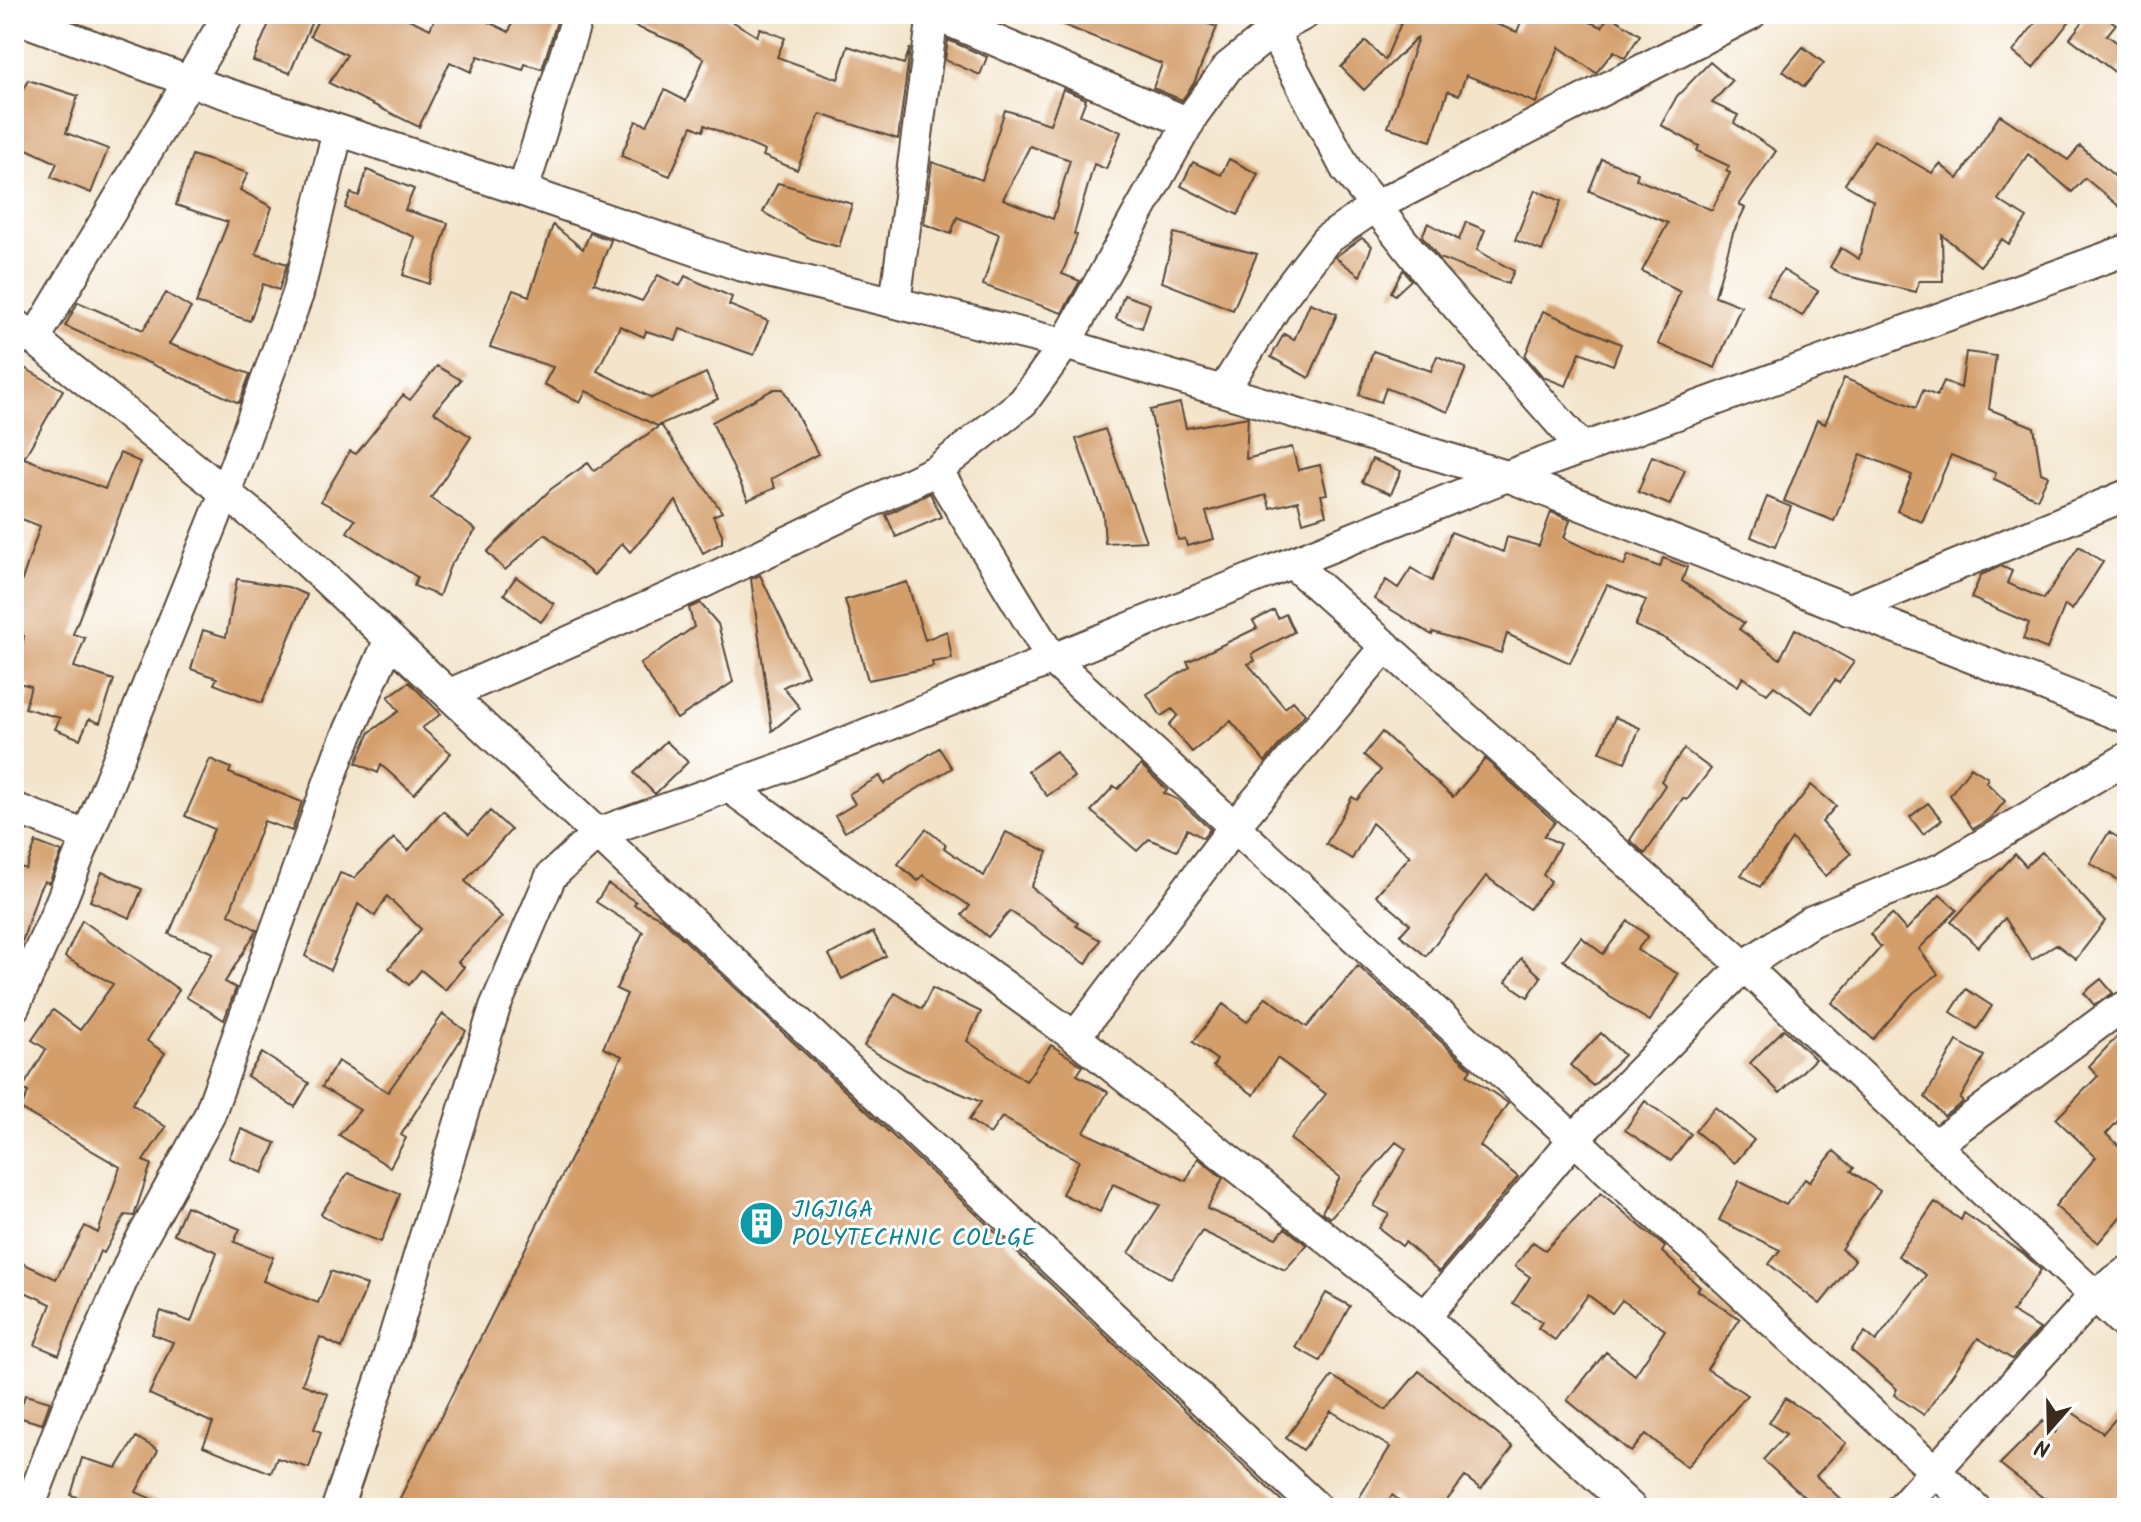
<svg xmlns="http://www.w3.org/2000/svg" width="2141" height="1522" viewBox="0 0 2141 1522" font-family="Kalam,sans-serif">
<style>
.building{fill:#d49e6a;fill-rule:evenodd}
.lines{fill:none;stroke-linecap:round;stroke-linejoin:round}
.minor-casing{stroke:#574638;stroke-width:34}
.minor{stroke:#fff;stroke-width:30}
.labels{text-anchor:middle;stroke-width:6;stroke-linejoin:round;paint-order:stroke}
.culture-label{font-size:24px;fill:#0d838f;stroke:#fff;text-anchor:start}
</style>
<rect width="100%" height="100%" fill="#fff"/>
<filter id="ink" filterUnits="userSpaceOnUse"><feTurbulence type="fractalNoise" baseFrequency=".0125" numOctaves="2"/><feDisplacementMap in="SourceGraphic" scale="16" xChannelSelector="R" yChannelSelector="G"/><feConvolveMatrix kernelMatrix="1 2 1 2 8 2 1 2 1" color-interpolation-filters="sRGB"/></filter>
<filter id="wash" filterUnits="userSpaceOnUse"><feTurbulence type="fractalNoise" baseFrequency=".006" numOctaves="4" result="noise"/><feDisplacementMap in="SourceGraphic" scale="32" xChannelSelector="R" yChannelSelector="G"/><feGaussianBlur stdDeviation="1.8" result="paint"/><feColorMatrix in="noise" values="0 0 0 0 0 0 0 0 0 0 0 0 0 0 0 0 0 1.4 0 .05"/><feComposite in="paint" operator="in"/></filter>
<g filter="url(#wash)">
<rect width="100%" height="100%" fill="#f3e4ca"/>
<g id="blocks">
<!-- building -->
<path class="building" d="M273,14h23l16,7 -22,52 -37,-12z
M321,14h77l32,15 7,-15h35l37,18 6,-18h30l13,4 -16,51 -17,-5 -2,6 -45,-14 -7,16 -21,-10 -31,65 -90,-44 18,-28 -37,-19z
M604,14h116l37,22 3,-8 25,10 -8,19 61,22 10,-33 56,18 6,-16 -12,91 -78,-25 -23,56 -34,-14 2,-5 -60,-26 -2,6 -11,-5 -22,50 -49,-20 15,-35 11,4 18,-35 21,11 18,-42 -22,-14z
M1046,14h163l-3,9 11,4 -23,56 -12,17 -29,-12 9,-24 -116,-46z
M1405,14h65l47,18 7,-18h46l32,13 7,-12 31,20 -15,23 -11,-7 -18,22 -37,-26 -23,56 -70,-28 -7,20 -11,-4 -17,50 -43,-14 30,-90 -54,53 -23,-23 25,-26 19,19z
M2042,14h33l-42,54 -20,-16z
M2089,14h13l14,10 -9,11 20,15v8l-11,15 -46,-35z
M948,40l39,17 -7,18 -35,-15z
M1803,47l21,16 -20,24 -21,-16z
M1710,62l22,19 -20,22 26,12 -4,8 42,28 -37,54 6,3 -12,25 -18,63 26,10 -26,62 -57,-24 22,-52 -38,-21 26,-48 -79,-32 13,-32 36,14 -2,6 76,31 18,-37 -4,-2 3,-5 -32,-15 2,-5 -38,-21 16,-29z
M28,80l50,16 -12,37 42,16 -17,44 -40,-16 6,-14 -43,-20v-35z
M1063,89l23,10 -6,16 41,17 -15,37 -12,-5 -20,70 3,1 -15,39 18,7 -18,32 -79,-28 16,-51 -42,-17 -6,17 -27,-10 8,-62 50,18 23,-70 45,14zM1030,146l40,14 -17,59 -50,-20z
M2000,115l68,45 12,-14 47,41v11l-7,9 -35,-29 -13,14 -44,-38 -30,46 29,18 -18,26 -7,-5 -22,27 -38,-31 1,46h-24l-3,11 -73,-17 -13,-8 11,-19 18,11 14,-58 -28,-17 29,-44 58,33 8,-9 18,15z
M192,155l56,18 -8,17 32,17 -16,47 31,10 -8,26 -16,-6 -13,37 -54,-18 32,-81 -52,-17z
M1229,159l29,15 -20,41 -57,-29 12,-24 28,13z
M367,170l47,19 -9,21 43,13 -19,61 -26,-9 12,-38 -70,-29 6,-15 8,3z
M778,183l74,21 -13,43 -28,-8 -48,-27z
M1535,190l26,11 -19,50 -27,-11z
M1466,222l19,8 -8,20 37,21 -6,13 -69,-26 -17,-22 6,-13 31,17z
M553,225l30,24 7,-16 21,7 -17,43 48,18 16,-26 22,11 5,-10 47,21 -3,8 39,16 -14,34 -74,-26 -4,11 -30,-9 -2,6 -24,-11 -23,45 55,27 54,-25 12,26 -61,27 -71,-35 -6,12 -36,-19 9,-17 -63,-20 23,-57 16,6z
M1174,233l83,21 -24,56 -71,-28z
M1362,238l10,8 -12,30 -25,-19z
M1403,270l8,10 -16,15 -4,-3z
M1783,270l35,21 -16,25 -35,-21z
M166,293l25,15 -22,36 81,30 -11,29 -174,-77 13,-24 65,28z
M1124,295l26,9 -8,24 -26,-9z
M1310,303l27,11 -28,64 -38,-21 13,-23 10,6z
M1543,311l78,33 -8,21 -33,-13 -14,34 -23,-9 -18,-21z
M1373,351l58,20 6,-15 29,12 -18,44 -62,-24 -5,14 -22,-7z
M1966,352l30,4 -7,53 45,18 7,46 7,3 -11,23 -43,-20 2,-6 -45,-18 -29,67 -25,-11 15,-36 -51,-21 -27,67 -50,-20 33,-81 8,4 19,-46 72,30 7,-18 14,6 7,-15 17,7z
M14,362l49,28 -39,68 81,31 15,-36 20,9 -67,172 12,4 -11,29 40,13 -14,43 -11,-4 -9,20 -25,-10 5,-11 -35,-10 6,-22 -17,-4 10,-46 -10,-3v-29l26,-78 -26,-10z
M437,366l24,14 -27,32 37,25 -40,61 45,32 -26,36 -11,30 -25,-10 3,-9 -70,-45 8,-12 -34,-19 29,-50 6,3 47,-59 7,5z
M774,389h9l35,65 -47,25 4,9 -27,12 -36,-78z
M1180,403l6,25 62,-11 -2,42 46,-12 6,23 22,-5 7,29 -6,1 5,20 -23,7 -5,-21 -28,7 -4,-13 -60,17 8,27 -27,7 -2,-7 -7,1 -28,-130z
M661,425l61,87 -9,4 9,18v9l-19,10 -27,-52 -46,51 -8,-9 -28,32 -49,-41 -40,36 -18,-18 64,-63 37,-26 6,8z
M1105,429l41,112 -41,2 -2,-29 -27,-75z
M1652,456l33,14 -15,35 -32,-13z
M1372,459l29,12 -10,23 -29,-12z
M930,493l11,24 -45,20 -10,-22z
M1767,497l24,10 -16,40 -24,-10z
M1551,512l19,8 -6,18 60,28 4,-11 32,12 3,-9 24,9 -5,14 62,42 -5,6 41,30 15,-30 59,33 -15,21 -4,-3 -23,33 -38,-27 -7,8 -24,-17 -5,9 -76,-49 -27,-11 11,-26 -39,-15 -37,78 -63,-29 -6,19 -68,-21 -1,3 -58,-36 12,-19 12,8 13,-20 21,13 19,-49 52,20 4,-15 32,9z
M2079,546l24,16 -31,48 -7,-5 -18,44 -24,-10 6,-16 -58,-25 10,-23 20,-9 11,5 -5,12 37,16z
M760,575l48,100 -25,12 17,21 -28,23 -21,-152z
M516,577l38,27 -13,18 -37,-28z
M237,579l51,8 19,8 -45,108 -48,-19 3,-6 -26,-9 12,-39 23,7z
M907,582l18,58 22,-9 5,28 -20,3 1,5 -65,13 -23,-80z
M700,603l18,21 15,58 -56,37 -37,-55 54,-37 -5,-19z
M1274,610l4,8 8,-4 8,18 -42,22 3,7 -7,3 37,44 8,-7 12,13 -40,48 -34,-41 -39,31 -23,-27 9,-10 -6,-6 -11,7 -14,-22 43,-27 -3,-5 70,-34 -4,-7z
M409,682l32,32 -19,14 29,25 -37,41 -33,-29 -3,8 -22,-10 14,-31 29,-21 -11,-14z
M1615,717l25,11 -15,34 -25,-10z
M1382,732l71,65 32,-38 70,63 -11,14 16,8 -17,31 8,6 -22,28 -43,-33 -60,80 -26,-21 10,-11 -34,-29 34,-39 -38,-33 -20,36 -26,-15 26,-47 5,3 24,-30 -17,-15z
M666,741l22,21 -33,32 -21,-21z
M939,748l13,20 -107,64 -10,-16 20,-12 -6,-10 31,-18 4,8z
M1684,749l27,20 -24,31 -4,-2 -38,56 -15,-14 35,-55 -4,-4z
M1056,751l18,26 -27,19 -19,-25z
M210,759l21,9 -2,5 73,29 -10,29 -28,-10 -35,93 28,16 -32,52 11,6 -12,32 -38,-23 27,-44 -44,-19 45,-105 -29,-13z
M1141,765l26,25 -3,3 14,7 32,29 -7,9 -16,-9 -10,22 -28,-12 -12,12 -46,-40 23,-25 4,3z
M1971,767l17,11 -2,4 19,19 -14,17 -18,11 -23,-34z
M1811,785l25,21 -14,16 29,32 -25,22 -34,-37 -32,48 -19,-12z
M1928,803l14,17 -19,14 -13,-17z
M443,811l26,23 21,-23 21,19 -46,51 37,36 -44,45 6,5 -19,23 -24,-20 -12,15 -20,-17 32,-39 -34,-33 -12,20 -17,-12 -28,66 -25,-14 35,-83 14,5 40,-40 14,13z
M926,829l20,16 -2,3 40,28 22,-44 42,20 -17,35 47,36 -2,3 24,14 -14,24 -76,-53 -22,26 -26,-22 8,-9 -47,-31 -5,6 -20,-17z
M2109,832l18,11v42l-37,-22z
M36,842l26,10 -13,31 -5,-2 -5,9 -21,64 -4,-1v-88l12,4z
M2042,852l63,69 -29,38 -20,-15 -24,16 -27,-42 -27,29 -27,-25 64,-68 11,12z
M102,872l40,17 -12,29 -40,-17z
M608,884l28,18 -2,3 27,13 628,590h-894l227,-452 -19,-8 24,-54 -11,-5 27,-57 -47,-30z
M1940,895l17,15 -38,39 19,25 -25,19 -40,46 -41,-36 49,-56 -11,-13 22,-20 14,16z
M82,920l97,70 -32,51 18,12 -33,51 34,23 -23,34 8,3 -17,52 -9,-1 -21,38 -4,-2 -41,104 -24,-10 16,-41 -37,-17v-28l42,20 29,-53 13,7 22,-66 -99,-58 7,-17 -6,-3 24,-40 -14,-9 21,-30 27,20 33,-46 -48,-27z
M1628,921l20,15 -11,14 41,24 -28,47 -40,-24 -47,-37 18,-23 22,17z
M873,932l13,24 -44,23 -13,-24z
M1521,958l20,19 -13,20 -22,-15z
M1358,966l113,103 -4,6 41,28 -28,43 38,31 -79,95 -34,-30 -3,4 -23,-18 10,-14 -15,-8 32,-57 -10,-7 -66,76 -8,-6 18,-35 -50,-38 36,-45 -49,-36 -23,37 -41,-29 4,-6 -24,-18 30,-38 24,18 19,-25 41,30z
M2101,979l12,14 -19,12 -10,-12z
M932,988l49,24 -14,29 59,40 25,-36 32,21 -6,9 31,17 -24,40 102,49 12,-23 25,20 -16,31 69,29 9,-10 22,17 -22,25 -83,-39 -31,48 -42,-26 31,-48 -47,-21 -13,28 -38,-18 17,-33 -77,-44 -12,17 -21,-14 12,-18 -75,-32 -42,-24 31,-53 27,16z
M1966,989l26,17 -15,23 -26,-17z
M443,1014l23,17 -65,104 5,3 -16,29 -51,-32 21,-25 -38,-23 16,-26 50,31z
M2127,1026v85l-21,23 21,19v56l-29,34 -43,-37 41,-49 -40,-38 42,-43 -9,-10z
M1784,1029l31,30 -35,34 -30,-30z
M1601,1033l23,22 -31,31 -23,-21z
M1957,1041l27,15 -24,43 3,3 -19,14 -19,-19z
M262,1053l47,30 -14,24 -48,-31z
M1645,1101l46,33 -20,27 -46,-31z
M1715,1107l39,33 -19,23 -40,-32z
M241,1129l35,14 -13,30 -34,-15z
M1834,1151l20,17 -3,3 29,20 -39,58 14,11 -35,44 -51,-40 11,-14 -61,-30 20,-39 47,24 19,-26 4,3z
M348,1173l52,21 -19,48 -39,-15 -21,-13z
M1601,1193l64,54 -3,5 38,35 -3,3 43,29 -33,50 40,26 -60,72 -41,-33 -15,18 -64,-52 39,-48 29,23 30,-45 -43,-30 -10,13 -24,-18 -33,45 -17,-12 4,-6 -29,-19 17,-26 -15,-11 18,-24 12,8z
M1935,1202l26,18 3,-7 59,40 18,17 -29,42 28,17 -28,30 -34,-21 -54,77 -30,-20 3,-6 -46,-39 14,-18 11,9 50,-66 -28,-19z
M186,1206l54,23 -6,13 39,15 -10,24 55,22 13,-32 36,14 -25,63 -22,-11 -18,47 26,10 -14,35 7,3 -12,36 -32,-10 -6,15 -68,-27 10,-23 -64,-29 24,-52 -21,-8 9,-23 30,11 26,-70 -43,-18z
M1326,1293l24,13 -30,55 -25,-14z
M1419,1371l94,76 -32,42 -16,-12 -24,31h-32l-17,-13 -8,13h-31l37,-61 -59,-36 -28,39 -17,-12 46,-62 54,34z
M25,1395l25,7 -8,22 -24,-7z
M1785,1398l34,22 27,23 -30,33 34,32h-33l-54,-48 23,-26 -17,-11z
M2127,1406v102h-71l-56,-44 43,-43 12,12 15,-22 33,22z
M136,1437l22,13 -22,42 36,16h-61l-40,-13 11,-37 35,10z"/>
</g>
</g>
<g filter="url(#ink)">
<use href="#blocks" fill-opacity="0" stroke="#574638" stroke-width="2"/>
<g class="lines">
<defs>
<path id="minor" d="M933,14l256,109
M1264,14l82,155 86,109 151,171
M14,17l177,65 315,103 233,80 326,79 442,132 620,242
M523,190l55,-176
M895,303l38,-289
M14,323l269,216 1034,969
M34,340l195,-326
M1223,391l59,-94 44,-57 50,-34 375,-192
M937,470l115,189 923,849
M1292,563l452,403 383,360
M1848,610l279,-115
M450,694l252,-111 235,-113 86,-68 42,-58 128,-229 35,-48 45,-36 32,-17
M729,787l346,250 350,280 206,191
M14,808l73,28
M14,1007l41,-91 170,-423 73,-199 40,-164
M1075,1037l159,-210 152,-181
M1935,1145l178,-132 14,-7
M1425,1317l148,-177 171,-174 68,-45 131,-53 184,-110
M29,1508l43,-113 64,-146 73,-133 130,-362 51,-115
M337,1508l48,-141 110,-360 56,-131 47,-43 189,-67 720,-290 620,-226
M1901,1508l194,-213 32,-23"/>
</defs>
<!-- minor casing -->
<use href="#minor" class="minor-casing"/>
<!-- minor -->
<use href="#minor" class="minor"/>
</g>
</g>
<!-- icons -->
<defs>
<symbol id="building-disc" viewBox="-11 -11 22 22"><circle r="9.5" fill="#0f9aa8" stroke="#fff"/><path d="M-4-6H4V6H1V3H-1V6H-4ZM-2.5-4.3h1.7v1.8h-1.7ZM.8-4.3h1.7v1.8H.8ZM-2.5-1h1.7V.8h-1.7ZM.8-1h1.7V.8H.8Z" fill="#fff"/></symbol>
</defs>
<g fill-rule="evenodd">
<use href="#building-disc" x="736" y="1198" width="51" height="51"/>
</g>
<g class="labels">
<!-- culture labels -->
<g class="culture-label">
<text x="792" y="1217">JIGJIGA<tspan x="792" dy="28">POLYTECHNIC COLLGE</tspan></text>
</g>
</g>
<!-- margin -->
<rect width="2141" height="1522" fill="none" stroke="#fff" stroke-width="48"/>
<!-- north arrow -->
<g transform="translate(2049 1430) rotate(200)" stroke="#ffffff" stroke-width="6" paint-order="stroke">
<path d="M0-6L14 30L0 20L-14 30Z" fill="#3b2a1e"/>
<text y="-12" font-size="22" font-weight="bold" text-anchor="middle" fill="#3b2a1e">N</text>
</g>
</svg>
